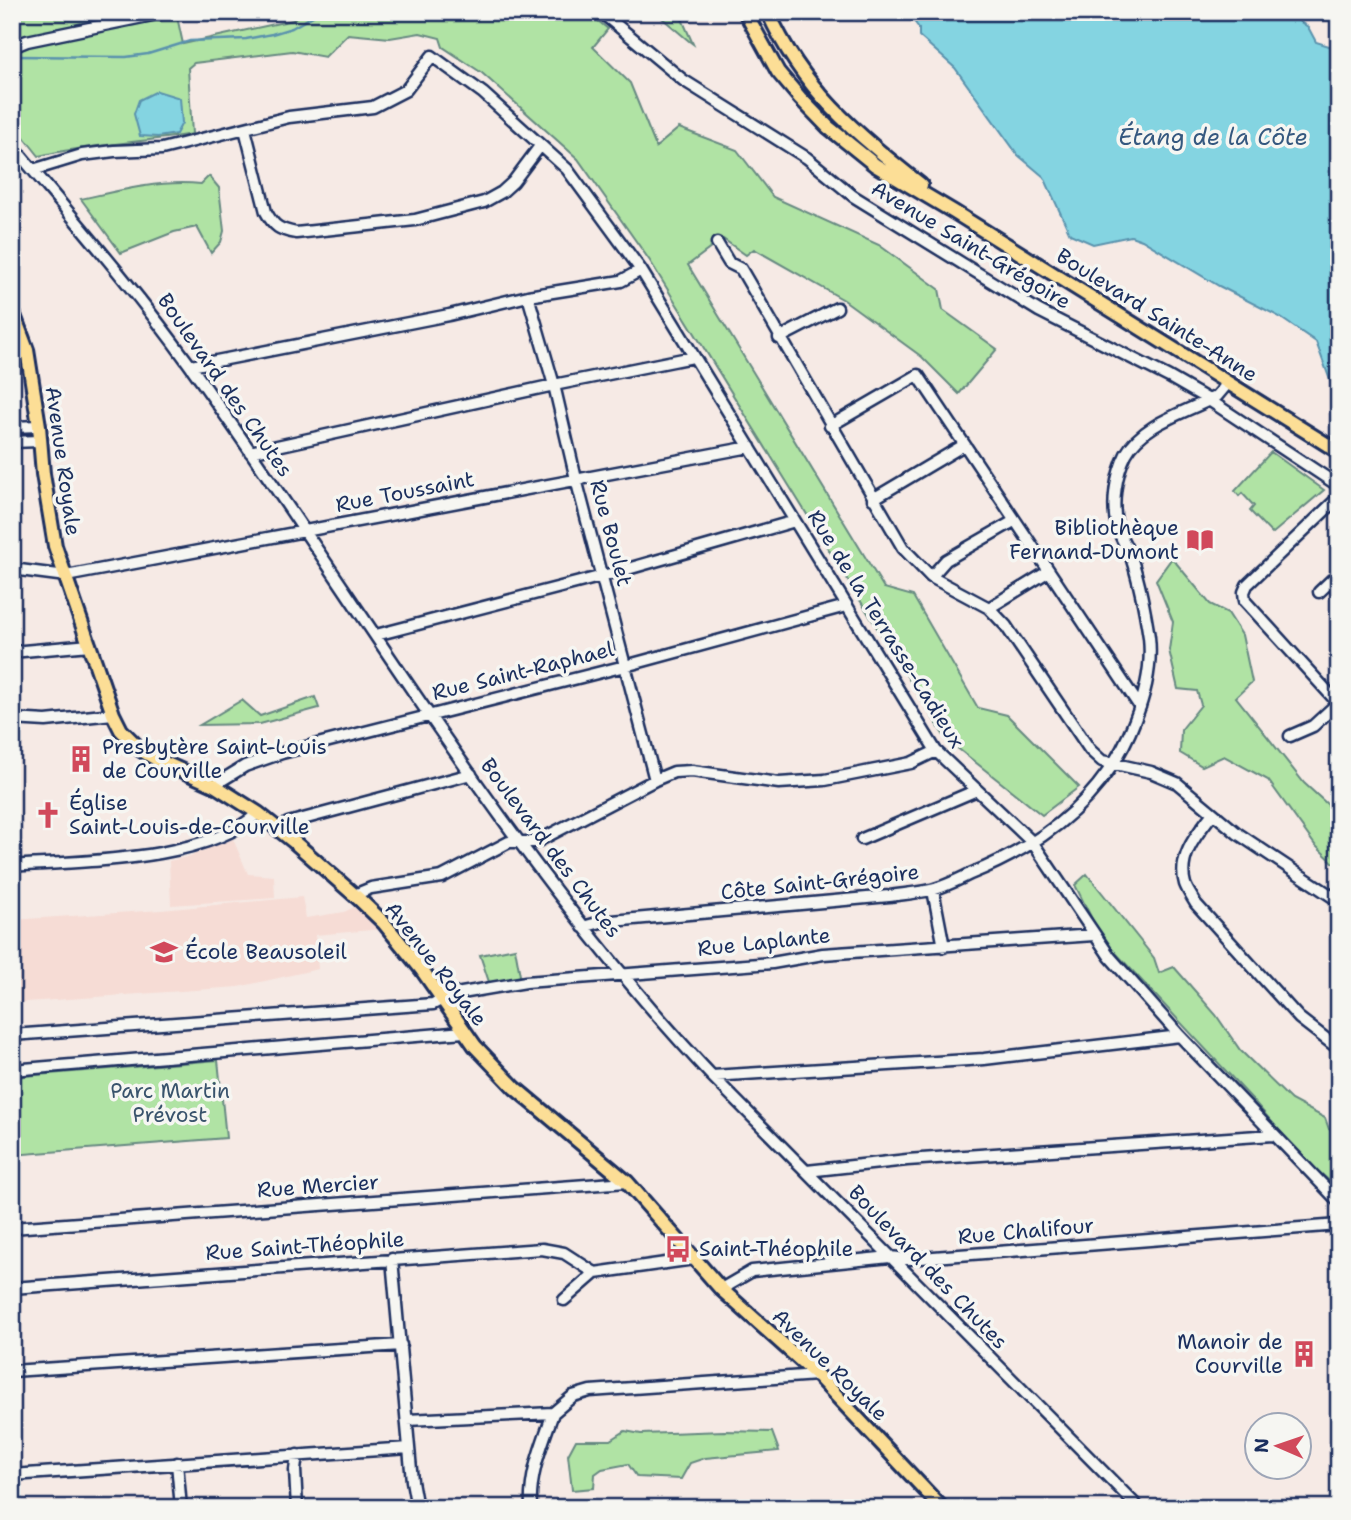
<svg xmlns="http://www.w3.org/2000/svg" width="1351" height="1520" viewBox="0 0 1351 1520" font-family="'Shantell Sans',sans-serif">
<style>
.built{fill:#f6dcd5}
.green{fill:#b0e3a4;stroke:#668981;stroke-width:2}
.water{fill:#84d4e1;stroke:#5a92ad;stroke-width:2}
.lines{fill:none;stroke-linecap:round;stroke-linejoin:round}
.stream{stroke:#5a92ad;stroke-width:2.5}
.minor-casing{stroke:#1b2f5e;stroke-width:15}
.major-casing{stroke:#1b2f5e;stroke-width:18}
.minor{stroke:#f6f6f2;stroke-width:10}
.major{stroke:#fcde96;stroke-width:12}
.labels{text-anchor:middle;stroke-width:7;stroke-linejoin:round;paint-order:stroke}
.street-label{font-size:21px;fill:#1b2f5e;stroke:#f6f6f2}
.poi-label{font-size:21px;fill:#1b2f5e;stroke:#f6f6f2;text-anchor:start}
.park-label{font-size:21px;fill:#39536c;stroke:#f6f6f2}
.water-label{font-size:23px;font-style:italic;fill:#35587f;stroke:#f6f6f2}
</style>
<rect width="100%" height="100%" fill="#f6eae5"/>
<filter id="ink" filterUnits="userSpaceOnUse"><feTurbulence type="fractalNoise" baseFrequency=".0143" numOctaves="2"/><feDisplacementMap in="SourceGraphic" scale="14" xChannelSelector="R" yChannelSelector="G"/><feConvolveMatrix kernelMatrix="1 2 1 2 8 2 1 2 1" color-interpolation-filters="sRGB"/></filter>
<g filter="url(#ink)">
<!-- built -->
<path class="built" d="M233,839l15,35 26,2 1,22 -104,7 -2,-44 18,-4z
M302,897l4,21 38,-6 14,-7 25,24 -68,6 3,34 -80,18 -226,16v-83l149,-10z"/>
<!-- green -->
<path class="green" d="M12,12h164l7,32 110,-24 8,-8h286l21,17 -15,18 37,36 26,64 23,-19 58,22 36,47 106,48 60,44 4,21 54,39 -38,45 -37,-37 -78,-57 -90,-51 -8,6 -23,-16 -35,26 196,323 29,8 65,112 29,7 72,72 -37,28 -96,-76 -296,-478 -72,-102 -96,-86 -39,-26 -3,-9 -20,-5 -30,5 -42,-4 -23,23 -33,-6 -98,12 -6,5 4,66c-51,9 -103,10 -153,22l-27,-34z
M655,12h24l14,32 -4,-3z
M209,176l10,12 5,43 -3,11 -10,11 -14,-26 -23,5 -53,21 -40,-54c39,-9 79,-19 120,-15z
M1271,452l53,38 -52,44 -22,-23 4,-5 -12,-13 -3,3 -4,-5z
M1172,558l38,46 18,9 14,22 10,47 -16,15 68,86 35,32v53l-24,-23 -47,-65 -44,-24 -22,10 -22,-13 1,-23 20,-25 -4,-14 -19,-2 -9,-39 4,-28 -17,-42z
M315,697l4,11 -59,16 -60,1 42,-25 18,16z
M1087,874l67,84 5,15 15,-6 42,48 24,35 51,50 34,18 4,11 10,6v54l-35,-30 -52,-60 -151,-162 -26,-52z
M515,948l6,33 -31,4 -10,-30z
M218,1060l8,78 -214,17v-78z
M625,1431l16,3 83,-3 48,1 7,19 -74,7 -15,5 -9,16 -44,-2 -9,-13 -26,5 -7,5 -1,14 -22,2 -4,-35 8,-15h35z"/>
<!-- water -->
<path class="water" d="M907,12h378l23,15 8,15 23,7v343l-9,-12 -14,-38 -38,-26 -59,-30 -77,-46 -11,-4 -38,8 -23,-10 -26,-57 -26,-22 -63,-87 -36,-32v-8z
M157,91l23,7 2,25 -6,11 -18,3 -18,-1 -6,-22 5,-14z"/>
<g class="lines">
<!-- stream -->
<path class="stream" d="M12,56l114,1 22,-3 42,-13 56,-2 26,-5 20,-6 28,-16"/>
<defs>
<path id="minor" d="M601,12l82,68 124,78 46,38 186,115 130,66 40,23 130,86
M12,47l15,-6 140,-29
M245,129l21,83c8,15 14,18 30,21l119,-13 69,-18 18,-10 11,-10 27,-36
M12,145c60,72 122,143 177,219 172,239 320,497 523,712l427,432
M33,170l49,-15 32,-4 48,-2 127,-32 84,-10 33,-17 26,-34 51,37 84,76 74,101 295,481 97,92 77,114 70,79 159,166
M717,243l12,20 12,6 162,279 28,29 58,31 17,18 84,124 12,11 49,11 26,11 60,50 102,68
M528,296l26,89 22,94 79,301
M779,338l58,-30
M191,366l258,-51 79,-19 93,-15 20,-11
M830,426l88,-51 222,332
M12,427l27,-1
M12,442l28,-1
M250,452l304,-67 139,-28
M873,499l91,-54
M12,569l54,7 684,-129
M931,577l15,-17 68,-39
M1319,592l20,-19
M989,608l60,-37
M376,635l227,-59 192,-55
M12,652l78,-7
M1338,703l-93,-102 -1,-9 3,-7 92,-88
M12,719l34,2 67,-7
M1290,736l23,-10 26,-24
M214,785l31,-19 37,-13 343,-87 221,-60
M1213,813c-15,20 -36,43 -28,71 2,6 7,13 11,20l103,114 40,31
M279,829l9,-6 183,-49
M862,839l115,-49
M12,866c68,-5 194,-4 246,-53
M933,890l11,57
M354,895l17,-7 71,-11 67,-35h27l119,-62 19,-8 18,-1 87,12 46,-3 86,-17 25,-12
M583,927l18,-5 288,-26c14,-2 28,-3 42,-6 13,-3 27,-10 39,-16 75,-30 136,-77 165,-154 10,-25 17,-56 14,-83 -4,-26 -9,-52 -17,-77 -4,-12 -12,-22 -15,-34 -6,-22 -1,-52 9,-72 16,-29 55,-40 83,-54l8,-4 11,-13
M12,1035l421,-31 17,-9 76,-13 246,-19 51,-9 271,-19
M12,1070l452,-38
M712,1076l272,-17 196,-23
M807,1171l100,-11 366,-25
M12,1228l615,-46
M392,1259l20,222 5,27
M12,1288l530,-39 22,4 31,20 99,-14
M721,1289l31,-18 138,-14 18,2 431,-34
M564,1300l31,-27
M12,1371l389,-26
M407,1420l146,-7 20,-17 17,-5 227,-16
M177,1463l4,45
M12,1475l397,-27
M297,1508l-2,-38 2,-15
M531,1508c-2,-34 11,-63 22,-95"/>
<path id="major" d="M745,12l33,60 22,26 28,29 47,38 79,47 385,240
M768,12c35,79 88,121 153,173
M12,310l15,40 12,76 4,48 12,72 58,168 8,16 20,20 17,10 56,25 44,28 35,28 66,58 25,24 38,47 53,76 40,42 112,94 94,107 96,86 125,133"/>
</defs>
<!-- minor casing -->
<use href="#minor" class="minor-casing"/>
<!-- major casing -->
<use href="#major" class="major-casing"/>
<!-- minor -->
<use href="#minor" class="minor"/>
<!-- major -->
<use href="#major" class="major"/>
</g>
</g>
<!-- icons -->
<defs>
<symbol id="library-bare" viewBox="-9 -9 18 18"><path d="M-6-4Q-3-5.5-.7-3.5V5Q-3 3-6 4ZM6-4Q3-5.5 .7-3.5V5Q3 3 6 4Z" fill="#d1495b" stroke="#f6f6f2" stroke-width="2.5" paint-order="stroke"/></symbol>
<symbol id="building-bare" viewBox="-9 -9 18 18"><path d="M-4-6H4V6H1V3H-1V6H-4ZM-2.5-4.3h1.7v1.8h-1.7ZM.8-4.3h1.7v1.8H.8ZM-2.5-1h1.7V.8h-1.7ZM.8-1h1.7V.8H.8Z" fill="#d1495b" stroke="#f6f6f2" stroke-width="2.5" paint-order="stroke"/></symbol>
<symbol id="church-bare" viewBox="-9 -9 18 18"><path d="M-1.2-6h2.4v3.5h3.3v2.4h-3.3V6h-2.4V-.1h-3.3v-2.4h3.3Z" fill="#d1495b" stroke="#f6f6f2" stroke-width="2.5" paint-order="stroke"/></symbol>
<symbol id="school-bare" viewBox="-9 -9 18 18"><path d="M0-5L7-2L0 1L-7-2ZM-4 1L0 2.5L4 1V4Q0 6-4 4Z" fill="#d1495b" stroke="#f6f6f2" stroke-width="2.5" paint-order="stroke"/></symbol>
<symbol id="bus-bare" viewBox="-9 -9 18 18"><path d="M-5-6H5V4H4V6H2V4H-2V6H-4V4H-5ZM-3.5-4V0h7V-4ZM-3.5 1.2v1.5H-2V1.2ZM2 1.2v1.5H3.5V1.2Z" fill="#d1495b" stroke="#f6f6f2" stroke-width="2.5" paint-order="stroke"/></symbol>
</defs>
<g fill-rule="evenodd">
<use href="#library-bare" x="1181" y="521" width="38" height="38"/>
<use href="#building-bare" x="62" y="740" width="38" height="38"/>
<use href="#church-bare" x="29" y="796" width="38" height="38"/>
<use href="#school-bare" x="145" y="933" width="38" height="38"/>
<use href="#bus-bare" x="659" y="1230" width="38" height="38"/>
<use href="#building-bare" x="1285" y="1335" width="38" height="38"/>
</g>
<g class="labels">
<!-- street labels -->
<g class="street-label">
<text transform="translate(971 245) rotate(31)" y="7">Avenue Saint-Grégoire</text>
<text transform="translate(1157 315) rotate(32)" y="7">Boulevard Sainte-Anne</text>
<text transform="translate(225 385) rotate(55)" y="7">Boulevard des Chutes</text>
<text transform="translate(63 461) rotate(82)" y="7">Avenue Royale</text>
<text transform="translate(405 492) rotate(-11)" y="7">Rue Toussaint</text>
<text transform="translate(611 533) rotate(75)" y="7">Rue Boulet</text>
<text transform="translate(886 629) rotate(58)" y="7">Rue de la Terrasse-Cadieux</text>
<text transform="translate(523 671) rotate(-14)" y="7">Rue Saint-Raphael</text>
<text transform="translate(551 848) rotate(53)" y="7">Boulevard des Chutes</text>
<text transform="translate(820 882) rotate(-6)" y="7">Côte Saint-Grégoire</text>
<text transform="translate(764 942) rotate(-6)" y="7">Rue Laplante</text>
<text transform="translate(436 964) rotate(52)" y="7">Avenue Royale</text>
<text transform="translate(318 1186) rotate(-4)" y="7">Rue Mercier</text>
<text transform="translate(1026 1231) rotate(-5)" y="7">Rue Chalifour</text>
<text transform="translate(305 1246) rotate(-4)" y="7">Rue Saint-Théophile</text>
<text transform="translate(928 1267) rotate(46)" y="7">Boulevard des Chutes</text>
<text transform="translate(830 1365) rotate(44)" y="7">Avenue Royale</text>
</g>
<!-- poi labels -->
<g class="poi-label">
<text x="1179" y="535" text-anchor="end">Bibliothèque<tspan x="1179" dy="24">Fernand-Dumont</tspan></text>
<text x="102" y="754">Presbytère Saint-Louis<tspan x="102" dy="24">de Courville</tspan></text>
<text x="69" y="810">Église<tspan x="69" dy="24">Saint-Louis-de-Courville</tspan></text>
<text x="185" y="959">École Beausoleil</text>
<text x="699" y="1256">Saint-Théophile</text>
<text x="1283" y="1349" text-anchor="end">Manoir de<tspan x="1283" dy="24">Courville</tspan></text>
</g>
<!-- park labels -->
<g class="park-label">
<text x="170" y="1098">Parc Martin<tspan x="170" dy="24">Prévost</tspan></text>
</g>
<!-- water labels -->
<g class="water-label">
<text x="1213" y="145">Étang de la Côte</text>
</g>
</g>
<!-- margin -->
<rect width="1351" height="1520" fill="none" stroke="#f6f6f2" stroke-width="42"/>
<rect x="21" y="21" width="1309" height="1478" fill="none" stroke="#1b2f5e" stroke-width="2.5" filter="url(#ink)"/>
<!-- north arrow -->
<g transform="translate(1278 1446) rotate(272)"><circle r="33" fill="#f6f6f2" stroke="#9ea6b7" stroke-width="2"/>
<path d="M0-5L12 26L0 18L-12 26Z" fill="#d1495b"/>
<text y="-10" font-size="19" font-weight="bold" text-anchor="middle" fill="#1b2f5e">N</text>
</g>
</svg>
